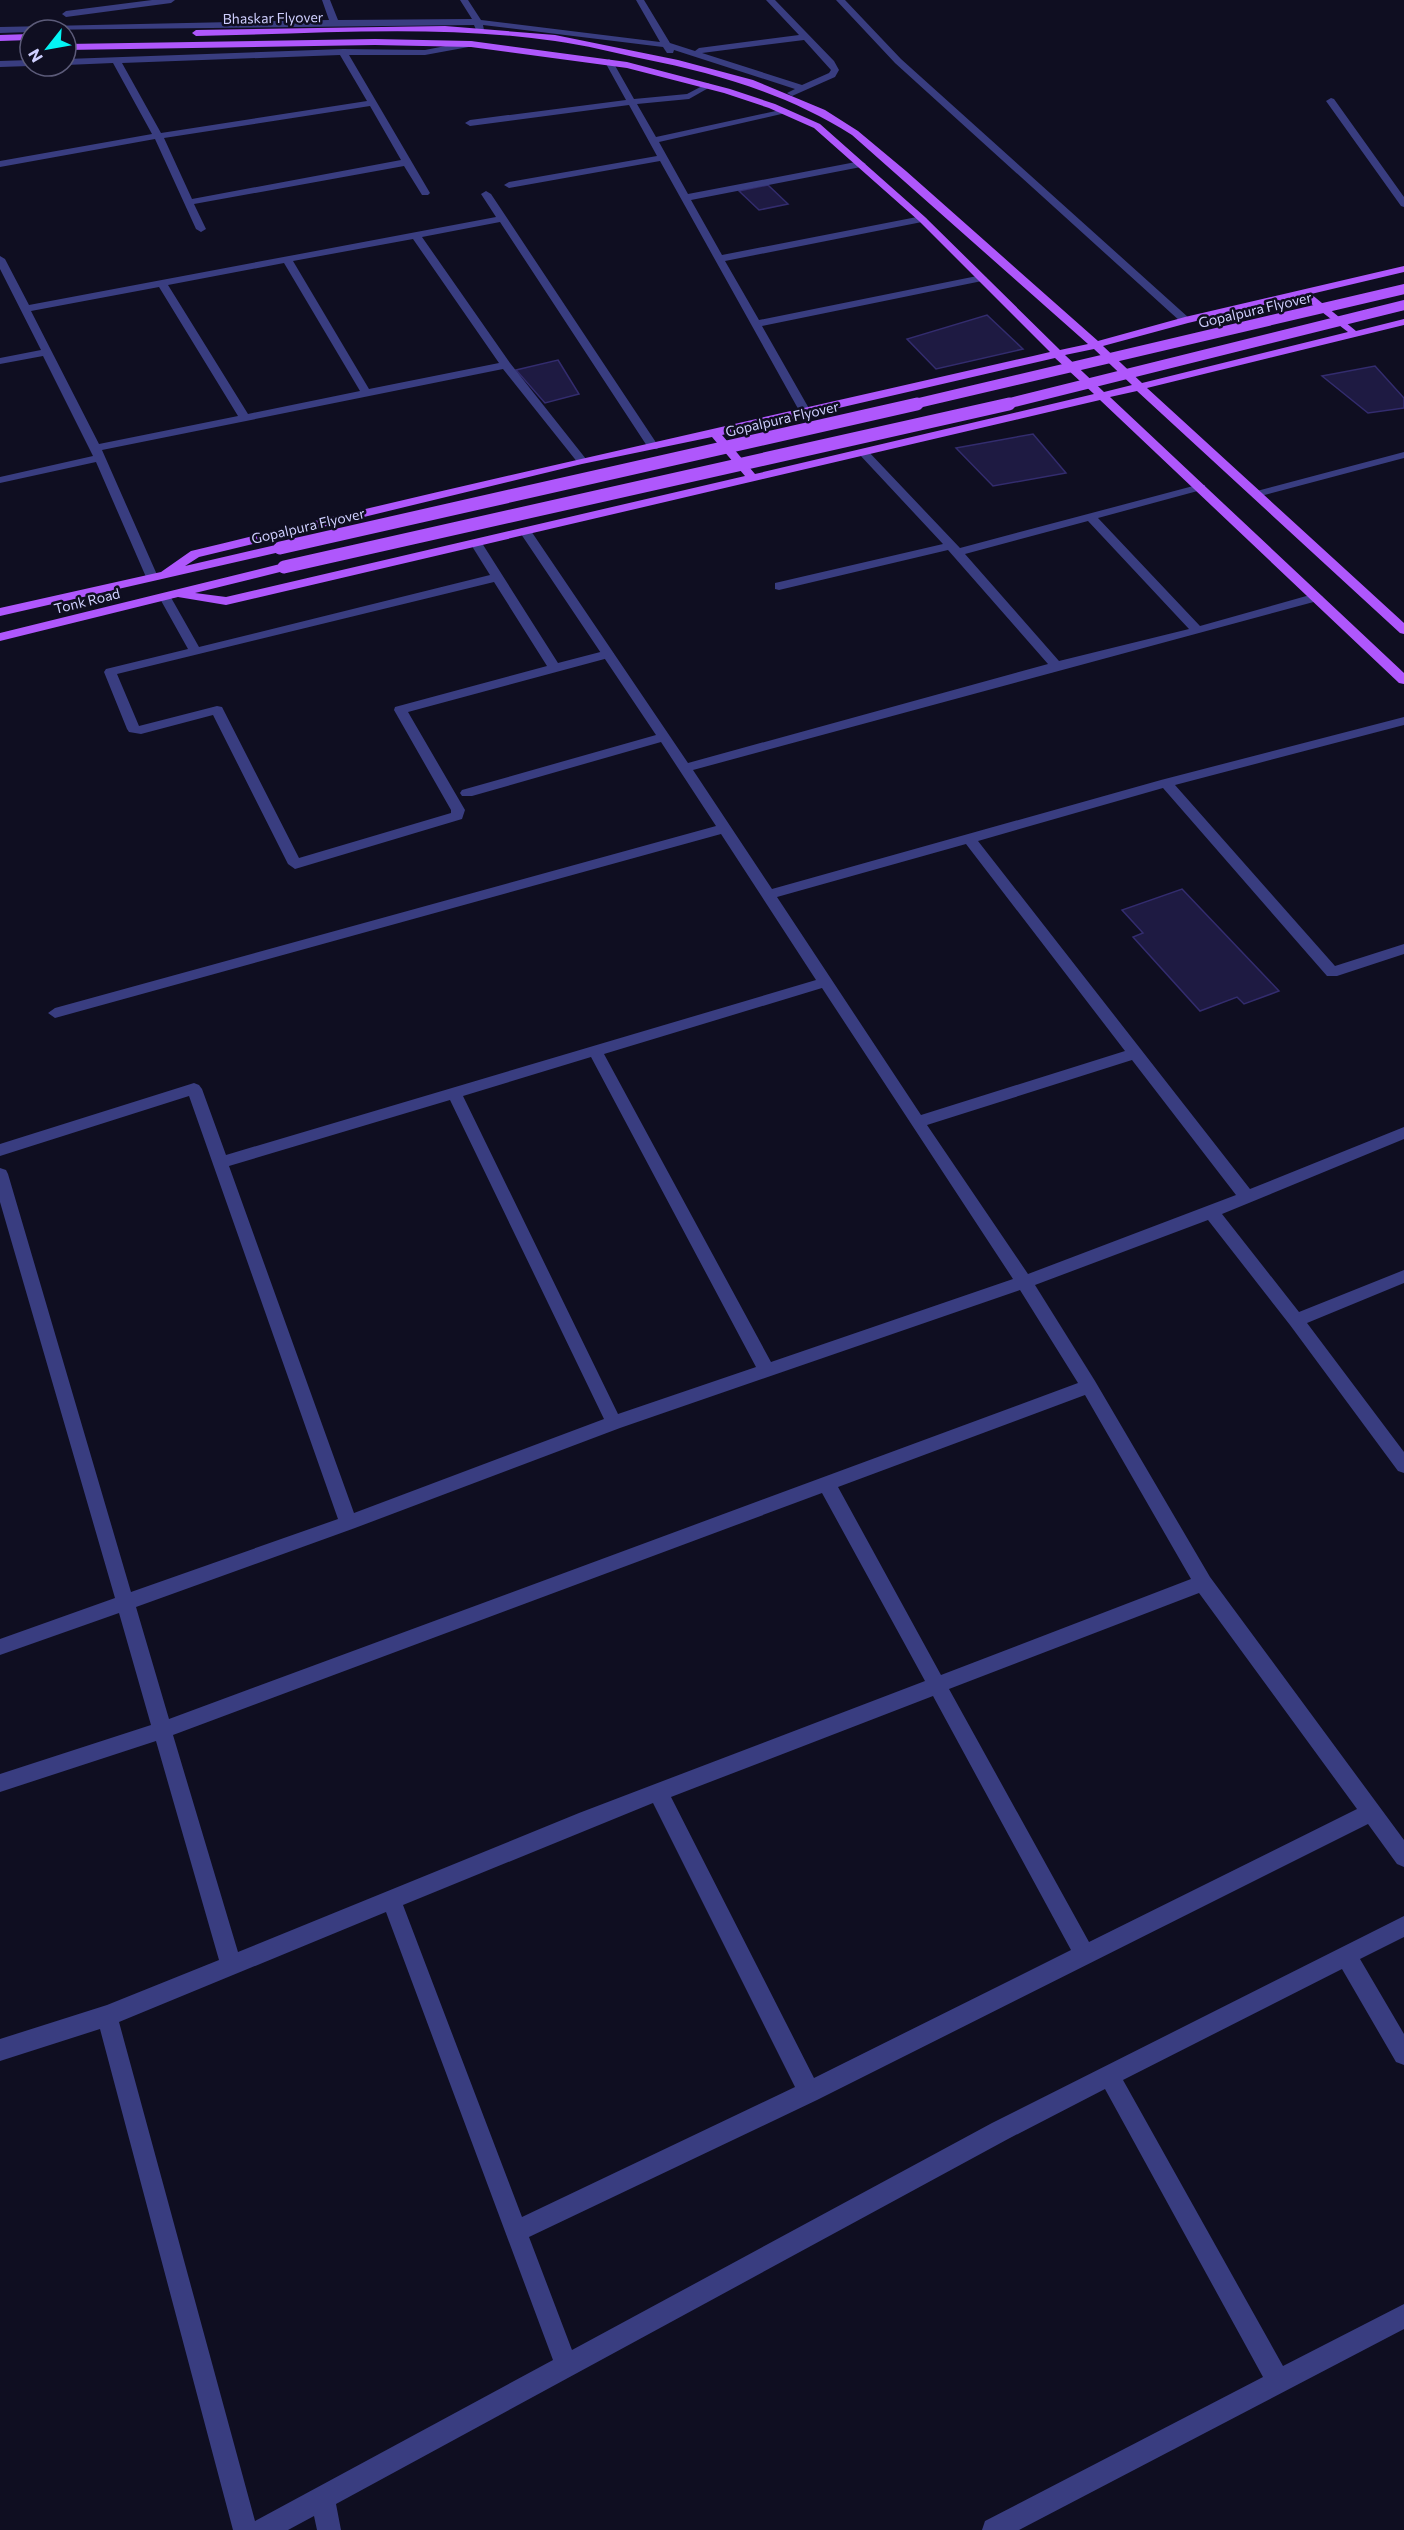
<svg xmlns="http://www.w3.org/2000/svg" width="1404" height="2530" viewBox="0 0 1404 2530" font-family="Commissioner,sans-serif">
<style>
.building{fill:#1e1a42;stroke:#332c6e;stroke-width:1.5}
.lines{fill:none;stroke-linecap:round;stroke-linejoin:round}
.service{fill:#393d80;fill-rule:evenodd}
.minor{fill:#393d80;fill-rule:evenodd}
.primary{fill:#af57fc;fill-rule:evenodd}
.primary-bridge-far1{stroke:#af57fc;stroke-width:10}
.primary-bridge{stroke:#af57fc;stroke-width:13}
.labels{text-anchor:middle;stroke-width:5;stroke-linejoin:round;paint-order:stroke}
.far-street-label{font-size:14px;fill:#cfcffe;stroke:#0f0e21}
</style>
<rect width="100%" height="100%" fill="#0f0e21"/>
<!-- building -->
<path class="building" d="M768,185l20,19 -29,6 -20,-19z
M987,315l36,34 -87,20 -29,-30z
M558,360l21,34 -34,9 -29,-33z
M1375,366l29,32v10l-36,5 -46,-37z
M1033,434l33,39 -73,13 -37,-38z
M1182,889l97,102 -35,13 -7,-7 -37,14 -67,-74 10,-4 -21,-23z"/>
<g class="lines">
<!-- service -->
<path class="service" d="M836,0h9l56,59 288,259v4h-8l-286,-259z
M476,539l4,1 78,123 50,-13 6,4 -2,3 -204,55 57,98 -3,9 -167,50 -7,-5 -75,-149 -72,19 -12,-2 -2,-3 -23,-57 2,-3 82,-20 -29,-52 2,-3h8l30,53 291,-72 -20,-32zM494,582l53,84 -152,41 -1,3 57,100v3l-152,45 -77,-151 -5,-1 -78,20 -22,-52z"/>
<!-- minor -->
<path class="minor" d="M152,0h23l-4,3 -105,14 -4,-3 4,-3z
M322,0h8l8,20 134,-1 -12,-19h8l13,20 179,22 -24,-42h8l26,43 25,8 4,-3 100,-13 -33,-35h9l59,61 5,9 -4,7 -43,19 -5,-3 8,-4 -121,-39 -1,3h-6l-4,-6 -180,-22 1,5 -4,3 -3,-1 -3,-7 -444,5v2l-30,1v-6l329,-7zM804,40l27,30 -2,3 -27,12 -100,-32z
M471,41l3,1v4l-49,9h-76l81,138 -2,2h-6l-18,-29 -210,38 12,25 -5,3 -5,-3 -41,-90 -155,28v-6l152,-27 -39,-71 -47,2v-6l277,-10 82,1zM340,55l27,46 -206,32 -39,-70zM370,106l31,54 -209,39 -28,-61z
M609,59l4,3 21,37 53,-5 21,-11 4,3 -23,13 -52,5 19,33 129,-28 5,3 -131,30 29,52 173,-33 5,3 -5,3 -170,33 31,55 200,-39 5,3 -5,3 -197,39 34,59 223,-45 5,3 -5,3 -220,45 49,86 -6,3 -4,-1 -141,-253 -151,27 -5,-3 5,-3 148,-26 -28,-51 -159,21 -5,-3 5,-3 156,-20 -21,-38z
M30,60v6l-30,1v-6z
M1331,98l3,1 70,98v10l-3,-1 -75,-105z
M486,191l5,3 168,253 -2,2h-8l-149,-227 -78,15 88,126 76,96v4h-8l-75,-94 -401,81 56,127 -6,4 -6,-4 -50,-115 -96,21v-6l93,-21 -50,-100 -43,8v-6l41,-8 -41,-81v-13l5,3 24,46 467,-88 -15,-23zM413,239l86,124 -130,26 -76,-128zM284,263l76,128 -112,23 -80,-129zM159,287l79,129 -139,28 -68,-133z
M863,449l4,1 93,98 237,-63h8v4l-107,29 102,108 117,-33 6,4 -2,3 -628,170 79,119 389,-109 243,-63v8l-229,60 160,181 69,-22v10l-67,22h-10l-164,-188 -185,53 272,348 154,-62v12l-182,75 77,98 105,-42v13l-97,40 97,129v21l-6,-2 -108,-146 -82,-105 -173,65 60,96 115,196 194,263v27l-7,-3 -29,-40 -551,276 -288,137 43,113 420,-227 412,-207v21l-44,22 44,75v31l-8,-3 -54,-93 -219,111 160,286 121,-62v25l-385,201h-37l3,-9 278,-144 -158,-288 -97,50 -672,365 5,26h-24l-3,-14 -26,14h-55l-133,-501 -100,32v-22l107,-34 112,-45 -63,-219 -156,51v-18l151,-49 -32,-112 -119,42v-16l115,-41 -115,-396v-34l6,2 2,4 123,418 207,-73 -149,-423 -189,60v-12l194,-61 5,2 3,4 24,66 590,-175 -95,-146 -666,184 -7,-5 7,-5 661,-182 -55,-84 -189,54h-10l-2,-3 2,-3 194,-55 -137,-204 2,-3h8l159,235 360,-99 -100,-114 -169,40 -4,-1v-6l168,-39 -84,-90 -2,-2zM1088,521l101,108 -130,32 -94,-107zM966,844l159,207 -204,64 -144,-218zM822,988l191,291 -242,83 -167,-308zM591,1057l165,310 -138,47 -155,-318zM1132,1060l104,135 -208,79 -101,-149zM450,1100l154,319 -250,94 -125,-347zM1020,1290l58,93 -909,336 -33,-112 219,-79 265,-100zM1085,1395l106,184 -250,96 -103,-188zM822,1493l103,188 -346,132 -341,139 -65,-217zM1199,1593l158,216 -268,133 -140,-253zM933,1696l138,254 -257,128 -143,-281zM653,1803l142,284 -273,130 -119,-312zM386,1912l167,448 -298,161 -136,-499z
M1404,452v6l-147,39 -6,-3 2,-2z"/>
<!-- primary -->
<path class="primary" d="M445,26l110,9 123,25 75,20 72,30 33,21 48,40 192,170 87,-24 219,-51v6l-93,22 45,37 48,-12v6l-257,63 257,235v11l-4,-1 -263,-242 -27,6 294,276v11l-5,-1 -299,-283 -874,205 -48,-8 -178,44v-8l284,-70 6,4 -2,3 -93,23 31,4 519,-121 -33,-39 -130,27 -383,93 -14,9 95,-22 6,4 -6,4 -280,64v-8l161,-36 30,-21c285,-70 572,-133 859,-199l-131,-131 -105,-93 -45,-20 -45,-15 -97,-25 -156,-21 -96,-2 -309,5v-6l309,-5 96,2 156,21 103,27 45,15 45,20 105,93 135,133 28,-6 -236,-209c-64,-41 -134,-61 -208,-76 -29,-6 -59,-14 -89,-18 -118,-17 -240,-7 -359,-5l-4,-3 4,-3zM1301,296l47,36 -206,51 -39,-37 85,-23zM1094,349l38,36 -28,7 -39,-37zM1055,358l39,36 -339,80 -33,-39z
M30,34v6l-30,1v-6z"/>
<!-- primary-bridge-far1 -->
<path class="primary-bridge-far1" d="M910,405l494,-116
M1002,405l402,-100"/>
<!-- primary-bridge -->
<path class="primary-bridge" d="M280,548l637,-144
M284,567l725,-163"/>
</g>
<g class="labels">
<!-- far-street labels -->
<g class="far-street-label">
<text transform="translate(273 18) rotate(-1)" y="5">Bhaskar Flyover</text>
<text transform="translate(1255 310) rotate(-13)" y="5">Gopalpura Flyover</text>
<text transform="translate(782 419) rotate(-13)" y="5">Gopalpura Flyover</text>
<text transform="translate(308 526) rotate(-13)" y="5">Gopalpura Flyover</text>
<text transform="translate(87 601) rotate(-14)" y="5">Tonk Road</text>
</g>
</g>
<!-- north arrow -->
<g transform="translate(48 48) rotate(239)"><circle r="28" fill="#0f0e21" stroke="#5c5b79" stroke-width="1.5"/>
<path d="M0-4.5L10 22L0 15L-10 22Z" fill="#04f5f5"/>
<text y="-9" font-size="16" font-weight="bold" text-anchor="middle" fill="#cfcffe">N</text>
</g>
</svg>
